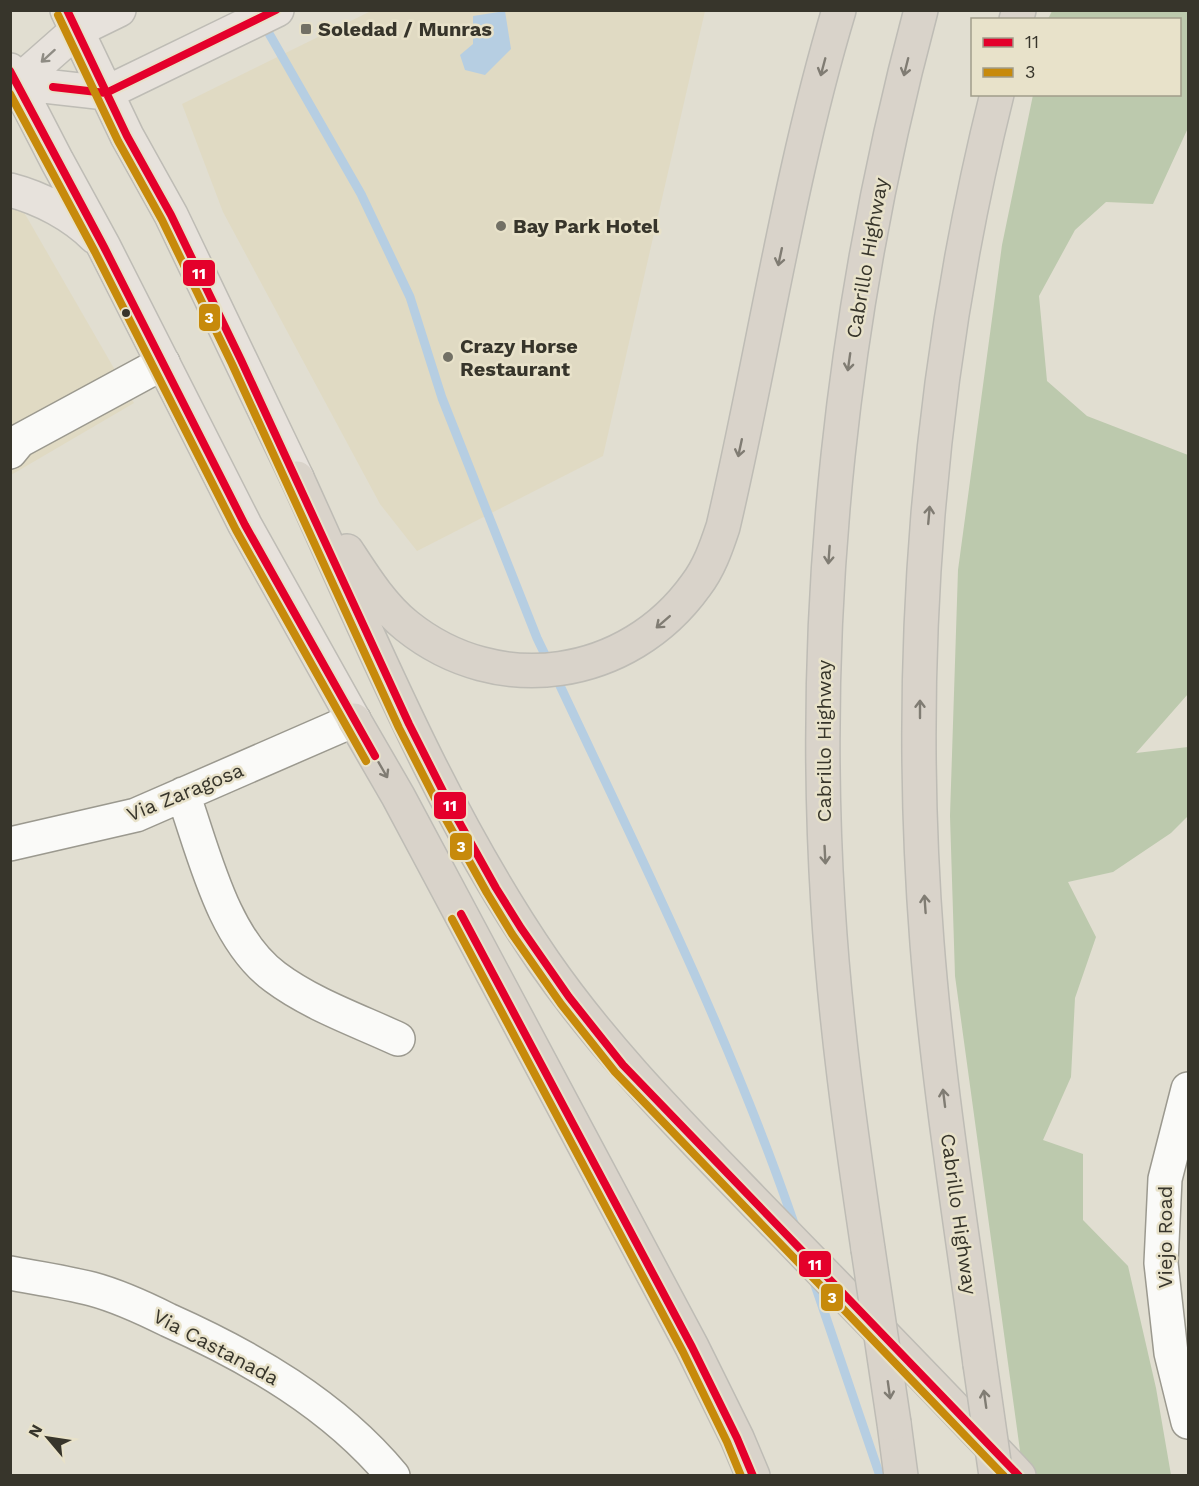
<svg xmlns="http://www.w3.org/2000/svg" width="1199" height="1486" viewBox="0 0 1199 1486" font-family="'Work Sans',sans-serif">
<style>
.built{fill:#e0dac3}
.forest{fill:#bcc9ad}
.water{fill:#b6cee2}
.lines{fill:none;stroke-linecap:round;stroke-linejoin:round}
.stream{stroke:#b6cee2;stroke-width:9}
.minor-casing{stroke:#9b998f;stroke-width:36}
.major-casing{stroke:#bebcb5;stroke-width:36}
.highway-casing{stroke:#bebcb5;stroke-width:36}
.minor{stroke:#fafaf8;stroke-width:33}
.major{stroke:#e7e2dc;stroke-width:33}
.highway{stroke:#d9d3ca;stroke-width:33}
.highway-bridge-casing{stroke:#bebcb5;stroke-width:36;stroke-linecap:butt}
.highway-bridge{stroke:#d9d3ca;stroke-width:33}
.bus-1-casing{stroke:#e8e2ca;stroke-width:12}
.bus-2-casing{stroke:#e8e2ca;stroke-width:12}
.bus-1{stroke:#e4002b;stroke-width:8}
.bus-2{stroke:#c78a0b;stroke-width:8}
.oneway{stroke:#8f8c84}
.oneway2{stroke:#807c73}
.poi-dot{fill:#727065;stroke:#e8e2ca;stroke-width:2}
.bus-dot{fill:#37352b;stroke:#e8e2ca;stroke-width:2}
.labels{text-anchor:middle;stroke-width:5;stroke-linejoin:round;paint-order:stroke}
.poi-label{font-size:20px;font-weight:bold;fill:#37352b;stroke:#e8e2ca;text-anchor:start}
.street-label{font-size:20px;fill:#37352b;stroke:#e8e2ca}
.line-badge{stroke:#e8e2ca;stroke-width:2}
.badge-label{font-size:16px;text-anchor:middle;font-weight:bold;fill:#fff}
</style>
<rect width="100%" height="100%" fill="#e1ded1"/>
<!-- built -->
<path class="built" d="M371,11h334l-102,445 -186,95 -37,-47 -157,-292 -41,-108z
M10,188l124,215 -123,72h-1z"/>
<!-- forest -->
<path class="forest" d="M1052,11h136v117l-35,76 -47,-2 -31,28 -36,66 8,85 40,35 101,39v239l-52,59 52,-6v69l-17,17 -58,39 -45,10 28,55 -21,61 -4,79 -28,63 40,14v66l45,46 28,122 15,87h-133l-17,-17 -66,-482 -5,-160 8,-246 44,-325 31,-150 147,-1v-74l-132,-1z"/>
<!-- water -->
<path class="water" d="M505,11l6,38 -26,26 -20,-5 -5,-15 13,-11v-28z"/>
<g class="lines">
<!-- stream -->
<path class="stream" d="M263,23l98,171 49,103 32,101 95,240 12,25
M555,675c86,183 176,363 241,554
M813,1279l67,197"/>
<defs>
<path id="minor" d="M10,452l9,-11 144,-78
M183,794c21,59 40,145 92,183 36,27 82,43 123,62
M10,844l126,-29 218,-95
M1188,1089l-23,90 -4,84 10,90 17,69
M10,1273c27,5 55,9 82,16 26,7 52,19 76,31 83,37 166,85 225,156"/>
<path id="major" d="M67,10l60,126 44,79 126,263
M10,70l47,91 47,86 141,278 109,195
M17,83l89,10 171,-83
M10,86l7,-3 59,-52 43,-21
M10,190c31,8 63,25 85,47"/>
<path id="highway" d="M1016,20l3,-10
M297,478c75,164 144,334 247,484 63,91 137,164 214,244 87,89 175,179 261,270
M347,551c17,26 35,55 60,75 91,73 221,54 289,-41 13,-17 20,-37 27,-58 40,-171 65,-347 116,-517
M354,720l44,76 294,551 45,91 16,38
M868,1249c-17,-114 -33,-228 -40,-343 -19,-301 15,-604 93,-896
M980,1364c-19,-140 -42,-280 -53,-421 -22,-283 1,-573 70,-849
M894,1423l7,53"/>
</defs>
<!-- minor casing -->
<use href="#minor" class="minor-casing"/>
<!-- major casing -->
<use href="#major" class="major-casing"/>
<!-- highway casing -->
<use href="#highway" class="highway-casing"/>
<!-- minor -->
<use href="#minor" class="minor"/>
<!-- major -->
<use href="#major" class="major"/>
<!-- highway -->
<use href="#highway" class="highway"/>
<defs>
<path id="highway-bridge" d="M868,1249l26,174
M980,1364l16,112"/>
</defs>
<!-- highway-bridge casing -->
<use href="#highway-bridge" class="highway-bridge-casing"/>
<!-- highway-bridge -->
<use href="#highway-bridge" class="highway-bridge"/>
<defs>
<path id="bus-1" d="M67,10l60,126 44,79 70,145 168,364 44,87 43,77 25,40 48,69 54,68 396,411
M10,71l94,176 141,278 130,231
M53,87l53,6 170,-83
M461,914l231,433 45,91 16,38"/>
<path id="bus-2" d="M58,15l60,126 44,79 70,144 167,364 45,88 43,77 25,41 49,70 54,68 389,404
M10,94l85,158 141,278 130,231
M452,919l231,433 44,90 14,34"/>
</defs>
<!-- bus-1 casing -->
<use href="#bus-1" class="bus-1-casing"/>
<!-- bus-2 casing -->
<use href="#bus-2" class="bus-2-casing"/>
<!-- bus-1 -->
<use href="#bus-1" class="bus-1"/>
<!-- bus-2 -->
<use href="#bus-2" class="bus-2"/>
</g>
<!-- one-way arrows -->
<defs><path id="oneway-shaft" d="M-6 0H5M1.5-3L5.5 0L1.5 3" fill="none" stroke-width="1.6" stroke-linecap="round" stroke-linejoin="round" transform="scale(1.5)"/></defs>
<use class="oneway" href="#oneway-shaft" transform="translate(48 56) rotate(138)"/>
<g class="oneway2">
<use href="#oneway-shaft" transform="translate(823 67) rotate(105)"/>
<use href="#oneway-shaft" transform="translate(906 67) rotate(104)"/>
<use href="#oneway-shaft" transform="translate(780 257) rotate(102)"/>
<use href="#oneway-shaft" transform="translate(849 362) rotate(98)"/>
<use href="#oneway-shaft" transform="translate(740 448) rotate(102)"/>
<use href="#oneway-shaft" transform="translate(929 515) rotate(-85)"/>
<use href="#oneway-shaft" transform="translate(829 555) rotate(94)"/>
<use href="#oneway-shaft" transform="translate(663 622) rotate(139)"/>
<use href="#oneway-shaft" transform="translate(920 709) rotate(-90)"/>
<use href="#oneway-shaft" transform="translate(383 770) rotate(60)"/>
<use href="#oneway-shaft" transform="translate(825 855) rotate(87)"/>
<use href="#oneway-shaft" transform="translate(925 904) rotate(-94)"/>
<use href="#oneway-shaft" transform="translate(944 1098) rotate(-97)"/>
<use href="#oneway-shaft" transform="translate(889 1390) rotate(82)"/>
<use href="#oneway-shaft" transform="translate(985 1399) rotate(-98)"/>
</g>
<!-- markers -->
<g class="poi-dot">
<rect x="300" y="23" width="12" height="12" rx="3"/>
<circle cx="501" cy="226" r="6"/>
<circle cx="448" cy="357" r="6"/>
</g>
<circle class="bus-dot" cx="126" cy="313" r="5"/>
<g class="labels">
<!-- poi labels -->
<g class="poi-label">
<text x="318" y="36">Soledad / Munras</text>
<text x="513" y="233">Bay Park Hotel</text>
<text x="460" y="353">Crazy Horse<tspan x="460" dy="23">Restaurant</tspan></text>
</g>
<!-- street labels -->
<g class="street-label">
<text transform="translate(867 258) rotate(-80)" y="7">Cabrillo Highway</text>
<text transform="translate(824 741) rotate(-90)" y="7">Cabrillo Highway</text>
<text transform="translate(185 792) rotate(-22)" y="7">Via Zaragosa</text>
<text transform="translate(959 1214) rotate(82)" y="7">Cabrillo Highway</text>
<text transform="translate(1165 1237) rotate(-90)" y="7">Viejo Road</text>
<text transform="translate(216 1347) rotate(28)" y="7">Via Castanada</text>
</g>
</g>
<g class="line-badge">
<rect x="182" y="259" width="34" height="28" rx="6" fill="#e4002b"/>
<rect x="198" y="303" width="23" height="29" rx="6" fill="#c78a0b"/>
<rect x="433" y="791" width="34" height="29" rx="6" fill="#e4002b"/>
<rect x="449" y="832" width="24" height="29" rx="6" fill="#c78a0b"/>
<rect x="798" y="1250" width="34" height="28" rx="6" fill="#e4002b"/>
<rect x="820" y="1283" width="24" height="29" rx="6" fill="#c78a0b"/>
</g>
<g class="badge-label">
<text x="199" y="279">11</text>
<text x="209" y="323">3</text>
<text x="450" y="811">11</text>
<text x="461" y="852">3</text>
<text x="815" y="1270">11</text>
<text x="832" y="1303">3</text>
</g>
<!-- border -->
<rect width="1199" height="1486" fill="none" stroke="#37352b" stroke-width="24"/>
<!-- legend -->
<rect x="971" y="18" width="210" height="78" fill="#e8e2ca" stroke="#a19d8a" stroke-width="1.5"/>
<rect x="983" y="38" width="30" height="9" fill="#e4002b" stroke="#a19d8a" stroke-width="1.5"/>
<text x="1025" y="48" font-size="18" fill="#37352b">11</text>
<rect x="983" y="68" width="30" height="9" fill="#c78a0b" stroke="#a19d8a" stroke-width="1.5"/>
<text x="1025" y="78" font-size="18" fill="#37352b">3</text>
<!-- north arrow -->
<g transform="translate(48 1438) rotate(299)" stroke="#e8e2ca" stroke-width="4.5" paint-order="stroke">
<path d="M0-4.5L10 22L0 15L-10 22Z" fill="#37352b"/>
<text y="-9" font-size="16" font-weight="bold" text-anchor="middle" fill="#37352b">N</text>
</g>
</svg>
